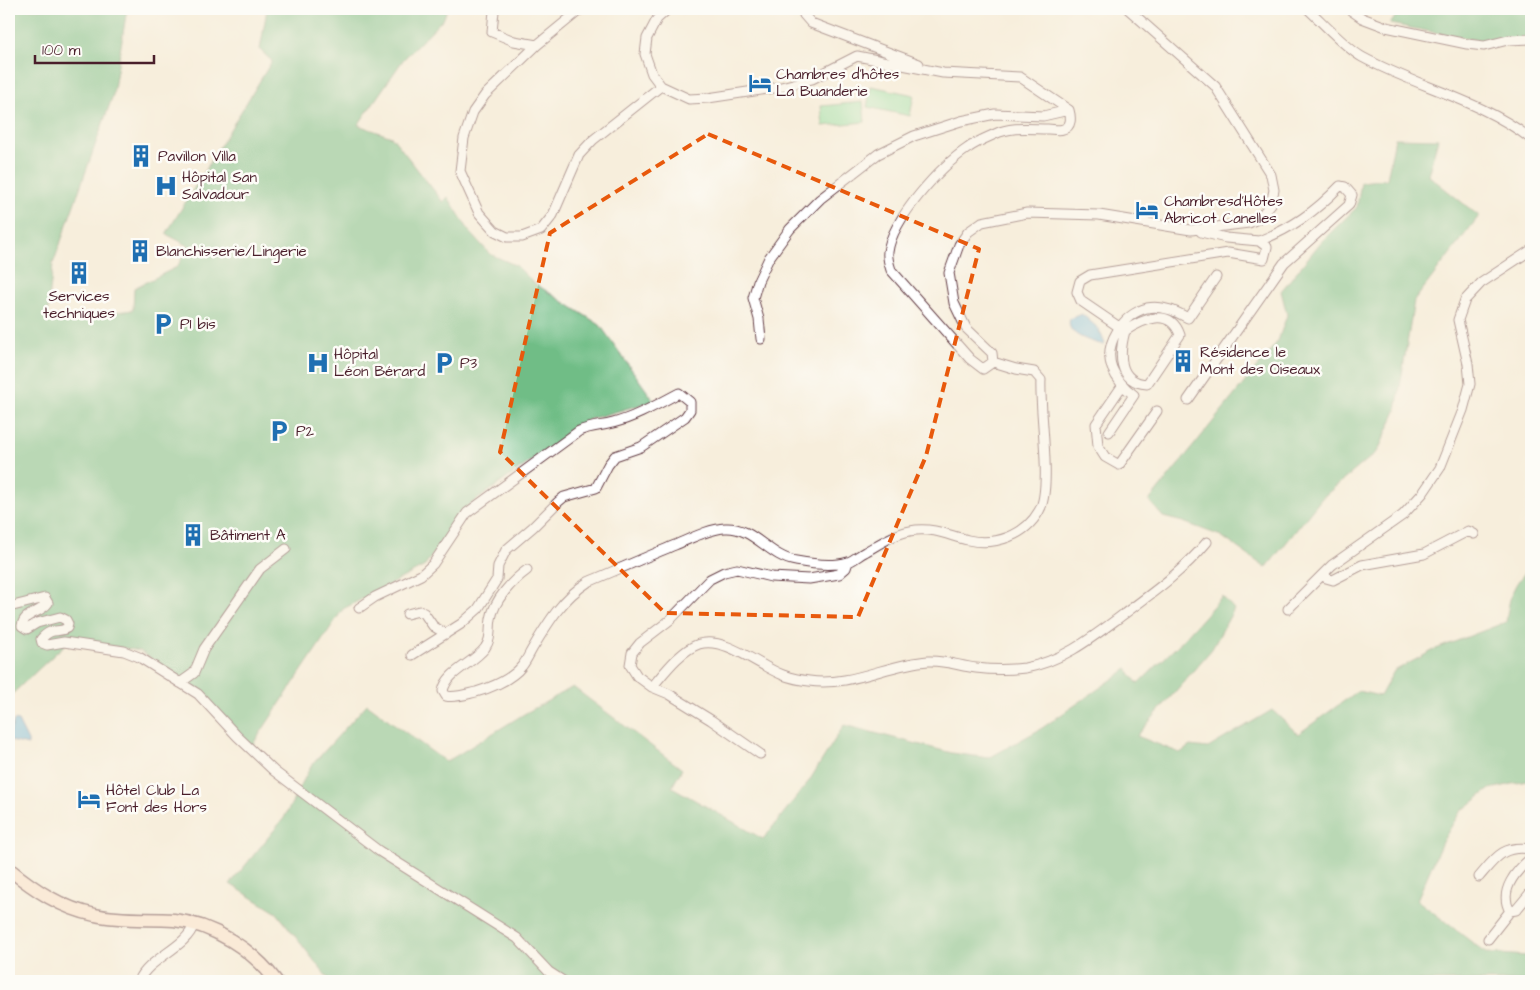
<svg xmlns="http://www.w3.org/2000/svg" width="1540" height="990" viewBox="0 0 1540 990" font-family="'Architects Daughter',sans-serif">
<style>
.green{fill:#8ade9f;stroke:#6a7e65}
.forest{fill:#6fbd86;stroke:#5c6e58}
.water{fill:#62b2dc;stroke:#566884}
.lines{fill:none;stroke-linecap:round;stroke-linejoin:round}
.minor-casing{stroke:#643e46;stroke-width:11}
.secondary-casing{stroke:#643e46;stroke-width:15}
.minor{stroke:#fff;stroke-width:9}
.secondary{stroke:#fde4d1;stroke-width:12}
.marked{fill:none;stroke:#e8590c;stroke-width:4;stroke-dasharray:10 6;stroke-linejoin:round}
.labels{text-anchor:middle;stroke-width:5;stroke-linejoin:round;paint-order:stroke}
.poi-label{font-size:15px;fill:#4a1f2b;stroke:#fdfcf7;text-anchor:start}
</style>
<rect width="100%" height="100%" fill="#fdfcf7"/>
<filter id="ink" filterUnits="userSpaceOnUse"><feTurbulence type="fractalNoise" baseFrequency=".02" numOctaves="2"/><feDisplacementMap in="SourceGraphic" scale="10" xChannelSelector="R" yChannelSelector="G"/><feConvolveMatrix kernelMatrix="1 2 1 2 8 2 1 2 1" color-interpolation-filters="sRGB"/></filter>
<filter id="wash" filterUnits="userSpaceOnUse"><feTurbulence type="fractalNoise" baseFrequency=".0096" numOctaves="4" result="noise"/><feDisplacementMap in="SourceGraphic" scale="20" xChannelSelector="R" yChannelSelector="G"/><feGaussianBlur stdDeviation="1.12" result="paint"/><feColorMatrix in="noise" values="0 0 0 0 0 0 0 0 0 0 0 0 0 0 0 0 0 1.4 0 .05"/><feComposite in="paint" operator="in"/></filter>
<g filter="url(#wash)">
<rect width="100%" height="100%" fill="#f7eedc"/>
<!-- green -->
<path class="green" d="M871,86l43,9 -4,21 -43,-9z
M863,102l2,20 -42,4 -2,-20z"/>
<!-- forest -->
<path class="forest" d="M9,9h118l-14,86 -60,169 -6,56 86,-10 1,-22 43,-21 12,-21 -23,-12 106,-173 -12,-11 7,-41h180l-3,9 -41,42 -45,65 34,12 51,65 5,-5 22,35 20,22 27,12 17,17 66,42 54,76 -64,18 -126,90 -39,57 -82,43 -92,138 -51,-55 -60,-41 -69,-12 -62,58z
M1401,9h130v31l-20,2 -37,-2 -84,-16z
M1395,138l43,1 -10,36 51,41 -65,85 -18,110 -18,40 -56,47 -56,70 -45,-32 -38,-14 -20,-5 -14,-16 129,-160 9,-26 -6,-24 40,-49 36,-35 4,-25 26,-3z
M1531,566v214l-41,9 -30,23 -18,30 -25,58 69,53 42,3 3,-4v29h-1043l-2,-3 -5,3h-151l-53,-68 -47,-29 54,-66 27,-52 56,-62 79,58 78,-48 49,-27 109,82 -10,18 91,52 46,-58 35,-56 108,28 37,5 53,-30 85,-59 11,15 40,-39 44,-49 12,13 -22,40 -75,87 43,17 10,-7 18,2 64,-38 26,24 60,-43 22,5 14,-25 42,-22 70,-27c4,-27 5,-35 25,-56z"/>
<!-- water -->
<path class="water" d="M1082,314l18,16 -1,2 2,2 4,10 -1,1c-11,-3 -40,-10 -34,-26z
M14,720l4,1 10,20v4l-17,-4 -2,-4z"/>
</g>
<g filter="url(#ink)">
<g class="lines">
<defs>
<path id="minor" d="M581,9l-44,36 -52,50 -12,17 -9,26 -4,33 19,42 16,18 12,6h15l19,-7 12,-15 26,-60 14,-15 68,-54
M668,9l-11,10 -10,19 -2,16 7,20 9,12 28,13 19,-1 73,-11 31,-8 45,-23 86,17 77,4 49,33
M803,9l1,6 7,8 108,41
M1308,9c14,13 38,39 54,48 55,30 120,43 169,82
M1349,9l13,9 24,9 81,17 17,2 24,-6 23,-1
M494,11l-2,21 22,9 23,4
M1069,110c2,7 3,17 -6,19 -4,2 -11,0 -15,0 -18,0 -36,-3 -53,5 -9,4 -19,8 -27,14 -27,18 -76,71 -80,104 -1,6 1,12 3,18l79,89 13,10 10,-7 -1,-9 -26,-25 -12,-25 -5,-30 10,-28 9,-13 14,-10 45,-9 72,2 92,15 58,-7 10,-5 12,-14 3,-14 -3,-15 -56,-89 -87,-77
M1125,331c18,-12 45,-24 55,4l-33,49c-30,-2 -28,-31 -22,-53l-44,-30 -4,-9 3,-11 10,-6 138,-22 36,6 3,-12 -8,-6 -33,-3 -25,-6
M761,339l-2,-20 -6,-21 5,-17 11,-23 21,-29 30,-30 58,-45 36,-18 47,-15 34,-7 48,2 26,-6
M1122,386l-26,38 2,22 7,11 14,8 38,-54
M1188,400l96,-137 65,-58 3,-10 -7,-8 -5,-1c-25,26 -48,42 -81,55
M1109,432l25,-37c-10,-7 -17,-15 -22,-27 -9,-24 11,-54 35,-60 14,-3 29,3 41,10l28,-41
M1474,534l-6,-3 -44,23 -62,11 -29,15 -7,-2 -1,-6 7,-7 71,-50 20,-22 17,-25 23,-58 7,-26 -2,-20 -10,-44 7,-20 16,-17 50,-33
M527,570c-15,11 -33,30 -36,49 -2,11 1,19 -6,29 -12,16 -38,23 -42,43l3,5c10,2 21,-2 30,-4 17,-5 35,-12 46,-26 5,-6 8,-14 12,-20 15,-25 29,-48 54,-64 29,-12 58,-25 87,-37 15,-6 33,-16 50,-17 28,-2 44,29 71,33 16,3 36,6 52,1 6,-2 11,-7 17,-10 16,-9 32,-20 51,-22 19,-2 34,6 52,10 27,6 57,-4 71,-29 14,-22 0,-101 2,-131l-7,-8 -18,-3 -23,-7
M9,607l36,-9 3,5c-8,11 -24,9 -26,23l5,3 10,-6 23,-6 6,3 2,4 -1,4c-10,6 -14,-2 -26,11l1,4 5,2 17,-3 60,9 15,6 59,37 39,42 37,35 105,80 138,87 32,34 14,9
M359,608l16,-11 46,-22 12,-11 34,-51 112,-82c11,-5 23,-5 34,-8 23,-6 45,-19 66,-30l11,9v8l-5,7 -44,30 -26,9 -7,9 -12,23 -32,9 -6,5 -25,25 -27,23 -8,16 -1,13 -19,30 -17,15 -49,31
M1288,609l37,-37
M407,614l12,-3 5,2 9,13 13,8
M180,683l14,-10 10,-24 56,-80 26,-20
M652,687c12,-14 29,-37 47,-43 26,-8 60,22 84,31 8,3 17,5 26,6 42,6 78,-17 119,-20 16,-1 32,5 48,7 16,2 34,2 49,0 39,-7 69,-32 99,-54 30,-22 59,-43 83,-72
M760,754l-49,-34 -42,-26 -17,-7 -15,-11 -7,-11 2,-12 8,-10 30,-23 40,-41 14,-7 13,-3 34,8 38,2 30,-5 7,-6 2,-6
M1531,858c-14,12 -33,33 -21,53l6,-1 15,-18
M1479,877c17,-20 24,-32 52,-28
M1488,939l22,-28
M139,981c9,-23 48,-33 55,-57"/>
<path id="secondary" d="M9,869c26,21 52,39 86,46 26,6 53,3 79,5 39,4 79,30 102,61"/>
</defs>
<!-- minor casing -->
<use href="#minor" class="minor-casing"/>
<!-- secondary casing -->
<use href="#secondary" class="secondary-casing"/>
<!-- minor -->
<use href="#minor" class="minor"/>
<!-- secondary -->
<use href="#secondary" class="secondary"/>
</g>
</g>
<!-- marked area -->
<path d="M0 0H1540V990H0ZM708,134l271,115 -53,207 -68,161 -193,-4 -165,-161 50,-219z" fill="#f7eedc" fill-opacity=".55" fill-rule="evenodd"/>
<path class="marked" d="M708,134l271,115 -53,207 -68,161 -193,-4 -165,-161 50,-219z"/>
<!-- icons -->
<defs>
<symbol id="hotel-bare" viewBox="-9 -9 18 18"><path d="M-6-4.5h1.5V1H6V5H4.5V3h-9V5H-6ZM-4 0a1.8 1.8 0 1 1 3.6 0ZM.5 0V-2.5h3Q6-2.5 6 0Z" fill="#1f6fb2" stroke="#fdfcf7" stroke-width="2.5" paint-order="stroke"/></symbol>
<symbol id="building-bare" viewBox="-9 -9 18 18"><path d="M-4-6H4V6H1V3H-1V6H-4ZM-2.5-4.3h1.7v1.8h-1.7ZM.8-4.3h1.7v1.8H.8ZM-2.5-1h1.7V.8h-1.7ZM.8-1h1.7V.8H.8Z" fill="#1f6fb2" stroke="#fdfcf7" stroke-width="2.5" paint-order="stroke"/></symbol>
<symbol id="hospital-bare" viewBox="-9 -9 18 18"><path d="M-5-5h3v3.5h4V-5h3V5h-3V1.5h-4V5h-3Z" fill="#1f6fb2" stroke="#fdfcf7" stroke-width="2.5" paint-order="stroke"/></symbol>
<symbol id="parking-bare" viewBox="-9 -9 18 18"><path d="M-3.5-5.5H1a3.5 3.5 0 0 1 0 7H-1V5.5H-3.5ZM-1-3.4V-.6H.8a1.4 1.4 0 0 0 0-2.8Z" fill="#1f6fb2" stroke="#fdfcf7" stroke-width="2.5" paint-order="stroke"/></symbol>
</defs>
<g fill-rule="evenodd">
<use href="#hotel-bare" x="744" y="67" width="32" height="32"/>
<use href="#building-bare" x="125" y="140" width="32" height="32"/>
<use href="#hospital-bare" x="150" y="170" width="32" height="32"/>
<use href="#hotel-bare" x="1131" y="194" width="32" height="32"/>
<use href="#building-bare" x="124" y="235" width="32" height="32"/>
<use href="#building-bare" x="63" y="257" width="32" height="32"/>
<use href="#parking-bare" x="147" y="308" width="32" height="32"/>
<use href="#building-bare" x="1167" y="345" width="32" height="32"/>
<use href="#hospital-bare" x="302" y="347" width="32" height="32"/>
<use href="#parking-bare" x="428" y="347" width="32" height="32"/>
<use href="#parking-bare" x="263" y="415" width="32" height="32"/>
<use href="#building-bare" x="177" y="519" width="32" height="32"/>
<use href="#hotel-bare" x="73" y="783" width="32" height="32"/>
</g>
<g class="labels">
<!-- poi labels -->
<g class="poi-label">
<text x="776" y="79">Chambres d'hôtes<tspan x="776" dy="17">La Buanderie</tspan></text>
<text x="158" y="161">Pavillon Villa</text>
<text x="182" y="182">Hôpital San<tspan x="182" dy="17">Salvadour</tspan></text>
<text x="1164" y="206">Chambresd'Hôtes<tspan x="1164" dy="17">Abricot Canelles</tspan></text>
<text x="156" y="256">Blanchisserie/Lingerie</text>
<text x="79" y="301" text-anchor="middle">Services<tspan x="79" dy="17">techniques</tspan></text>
<text x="180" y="329">P1 bis</text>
<text x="1200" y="357">Résidence le<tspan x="1200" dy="17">Mont des Oiseaux</tspan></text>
<text x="334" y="359">Hôpital<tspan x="334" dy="17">Léon Bérard</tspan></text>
<text x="460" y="368">P3</text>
<text x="296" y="436">P2</text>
<text x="210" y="540">Bâtiment A</text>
<text x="106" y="795">Hôtel Club La<tspan x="106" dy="17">Font des Hors</tspan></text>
</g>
</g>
<!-- margin -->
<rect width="1540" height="990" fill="none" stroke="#fdfcf7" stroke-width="30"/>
<!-- scale -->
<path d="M35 55v8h119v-8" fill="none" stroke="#4a1f2b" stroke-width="2.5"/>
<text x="42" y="55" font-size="15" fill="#4a1f2b" stroke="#fdfcf7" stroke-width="4" paint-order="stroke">100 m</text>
</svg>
